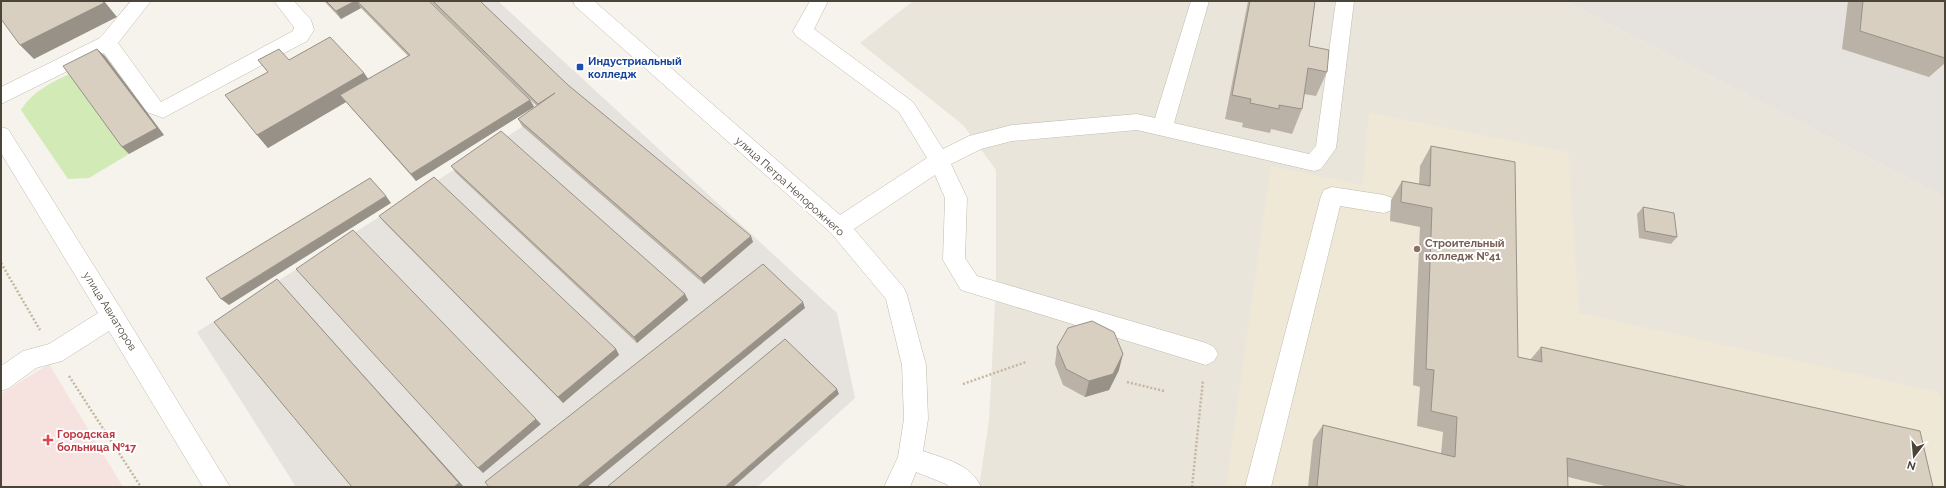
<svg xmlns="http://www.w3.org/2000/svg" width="1946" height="488" viewBox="0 0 1946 488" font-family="Raleway,sans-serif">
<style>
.residential{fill:#eae5da}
.industrial{fill:#e6e2dd}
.education{fill:#efe8d6}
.medical{fill:#f6e3e0}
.green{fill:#d2eab5}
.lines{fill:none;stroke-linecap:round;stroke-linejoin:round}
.minor-casing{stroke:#c2bbae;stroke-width:1}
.path{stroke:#c4b79f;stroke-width:2.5;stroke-dasharray:2 2;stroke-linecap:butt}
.minor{fill:#fff;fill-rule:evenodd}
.wall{fill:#bab2a6}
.shaded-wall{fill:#979187}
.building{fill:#d8cfc1;stroke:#979187}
.transit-dot{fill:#1a4fb4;stroke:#fff;stroke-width:1.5}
.education-dot{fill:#8d6e63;stroke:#fff;stroke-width:1.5}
.health-dot{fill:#e0444e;stroke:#fff;stroke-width:1.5}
.labels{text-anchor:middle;stroke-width:4;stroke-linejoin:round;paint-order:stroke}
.transit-label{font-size:11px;font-weight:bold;fill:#164399;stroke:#fff;text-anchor:start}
.street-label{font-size:11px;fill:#4b4439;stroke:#fff}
.education-label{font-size:11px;font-weight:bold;fill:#785e54;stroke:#fff;text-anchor:start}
.health-label{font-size:11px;font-weight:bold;fill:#be3a42;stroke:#fff;text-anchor:start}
</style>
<rect width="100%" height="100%" fill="#f6f3ec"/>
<!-- residential -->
<path class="residential" d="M913,1h652l380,196v290h-966l10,-67 7,-135v-115l-33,-45 -103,-82z"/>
<!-- industrial -->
<path class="industrial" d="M425,1h73l339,312 18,85 -98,89h-461l-99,-155 344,-217z
M1565,1h380v196z"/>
<!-- education -->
<path class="education" d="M1369,113l199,39 11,161 359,79 7,11v84h-719l45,-321 92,19z"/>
<!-- medical -->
<path class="medical" d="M49,364l74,123h-122v-93z"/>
<!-- green -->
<path class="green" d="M71,73l58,81 -40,24 -21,1 -47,-69c12,-19 30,-27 50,-37z"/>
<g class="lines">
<defs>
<path id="minor" d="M131,1h20l-33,42 43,59 132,-71 1,-4 -20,-26h20l17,19 3,10 -7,11 -144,77 -16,-6 -43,-59 -103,51v-17l99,-49z
M573,1h21l246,214 87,-57 -28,-46 -103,-76 -3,-5 17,-30h18l-14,28 99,73 30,47 26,-13 43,-11 125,-11 18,4 36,-117h18l-35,122 135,31 7,-8 20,-145h18l-18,147 -15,21 -7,2 -177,-41 -125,11 -31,8 -30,15 16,34 -2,60 12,18 229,67 8,4 4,7 -4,7 -8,4 -245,-75 -18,-30 2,-62 -10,-23 -81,54 50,59 3,7 19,70 2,54 -5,32c22,8 48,13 58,36h-31l-4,-3 -30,-12 -6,15h-26l14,-30 6,-38 -2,-54 -16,-66 -55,-66 -256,-227z
M1,127l7,2 113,180 109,178h-27l-94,-156 -47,30 -26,7 -27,20 -8,3v-25l22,-15 26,-7 49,-31 -97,-160z
M1332,187l52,8 8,3 3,6 -3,6 -8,3 -44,-7 -69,281h-26l76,-291 3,-6z"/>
</defs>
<!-- minor casing -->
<use href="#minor" class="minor-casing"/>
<!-- path -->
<path class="path" d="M1,263l39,67
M69,376l72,111
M1127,382l37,9
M963,384l63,-22
M1192,487l11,-107"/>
<!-- minor -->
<use href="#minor" class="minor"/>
</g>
<!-- wall -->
<path class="wall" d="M324,1h105l101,99 4,7 -118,74 -70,-79 -78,46 -11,-13 11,-63 -10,-12h31l75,13 4,6 40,-23 -47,-48 -20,11z
M430,1h50l88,84 185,157 -49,42 -182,-158 -4,-7 19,-13z
M1248,1h67l-6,45 18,26 -11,24 -12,-2 -2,15 -10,25 -21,-5 -1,4 -28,-6 1,-4 -18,-4z
M1848,1h97v62l-16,14 -87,-28z
M1431,146l87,211 12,3 11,-13 392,140h-324l-41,-10v10h-260l5,-47 10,-15 118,29 2,-22 -26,-6 3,-39 -7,-2 7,-158 -30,-6 1,-21 11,-19 17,3 1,-18z
M451,166l234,128 3,6 -51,43 -181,-170z
M1643,207l34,30 -6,7 -32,-6 -2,-24z
M379,216l237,133 3,6 -56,48 -179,-181z
M1057,347l62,23 -10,20 -24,7 -22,-12 -8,-21z"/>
<!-- shaded-wall -->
<path class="shaded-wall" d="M102,1h2l13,16 -83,42 -14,-14z
M355,1h2l4,7 -20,11 -5,-8z
M97,49l8,7 59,79 -35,19 -7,-7z
M364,73l9,13 -33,9 6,7 -78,46 -11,-13z
M530,100l4,7 -118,74 -5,-7z
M386,196l5,7 -162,102 -8,-6z
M751,236l2,6 -49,42 -3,-6z
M277,279l6,7 181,201h-10z
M685,294l3,6 -51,43 -3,-6z
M803,302l2,6 -218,179h-10z
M616,349l3,6 -56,48 -5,-6z
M1123,354l-4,16 -10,20 -24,7 4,-16z
M837,389l2,5 -106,93h-8z
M536,419l5,5 -58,49 -5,-5z"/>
<!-- building -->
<path class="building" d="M1,1h101l2,2 -84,42 -19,-26z
M326,1h29l-19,10z
M357,1h72l101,99 -119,74 -71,-79 70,-40z
M433,1h47l88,84 183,151 -50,42 -183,-159 37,-26 -17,11z
M1250,1h65l-6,45 20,4 -2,22 -19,-4 -6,41 -23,-4v4l-29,-6 1,-4 -19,-4z
M1863,1h82v57l-85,-27z
M330,37l34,36 -107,62 -32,-40 43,-23 -10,-12 21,-11 10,11z
M97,49l60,79 -35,19 -59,-81z
M501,131l184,163 -51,43 -183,-171z
M1431,146l84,16 3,195 24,5 -1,-15 379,84 13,56h-245l-121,-29 1,29h-251l6,-62 132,32 2,-40 -26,-6 3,-41 -8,-1 6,-161 -31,-6 1,-21 28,5z
M434,177l182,172 -58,48 -179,-181z
M370,178l16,18 -165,103 -15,-21z
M1643,207l31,6 3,24 -32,-6z
M353,230l183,189 -58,49 -182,-199z
M763,264l40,38 -226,185h-88l-4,-5z
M277,279l182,204 -5,4h-102l-138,-165z
M1092,321l22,11 9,22 -10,20 -24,7 -23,-12 -9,-22 11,-19z
M785,339l52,50 -112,98h-118z"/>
<!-- markers -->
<rect class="transit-dot" x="576" y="63" width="8" height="8" rx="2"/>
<circle class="education-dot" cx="1417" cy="249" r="4"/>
<path class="health-dot" d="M46 434h4v4h4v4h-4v4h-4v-4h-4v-4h4z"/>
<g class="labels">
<!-- transit labels -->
<g class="transit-label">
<text x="588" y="65">Индустриальный<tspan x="588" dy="13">колледж</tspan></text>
</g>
<!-- street labels -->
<g class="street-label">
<text transform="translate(790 186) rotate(42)" y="4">улица Петра Непорожнего</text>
<text transform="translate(110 311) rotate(58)" y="4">улица Авиаторов</text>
</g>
<!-- education labels -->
<g class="education-label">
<text x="1425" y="247">Строительный<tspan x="1425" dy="13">колледж №41</tspan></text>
</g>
<!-- health labels -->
<g class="health-label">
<text x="57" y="438">Городская<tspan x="57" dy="13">больница №17</tspan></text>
</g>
</g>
<!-- border -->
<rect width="1946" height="488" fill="none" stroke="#4b4439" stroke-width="4"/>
<!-- north arrow -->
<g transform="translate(1914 456) rotate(196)" stroke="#ffffff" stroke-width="3" paint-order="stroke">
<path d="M0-3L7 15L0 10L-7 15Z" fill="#4b4439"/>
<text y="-6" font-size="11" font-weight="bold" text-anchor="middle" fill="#4b4439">N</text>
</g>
</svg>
